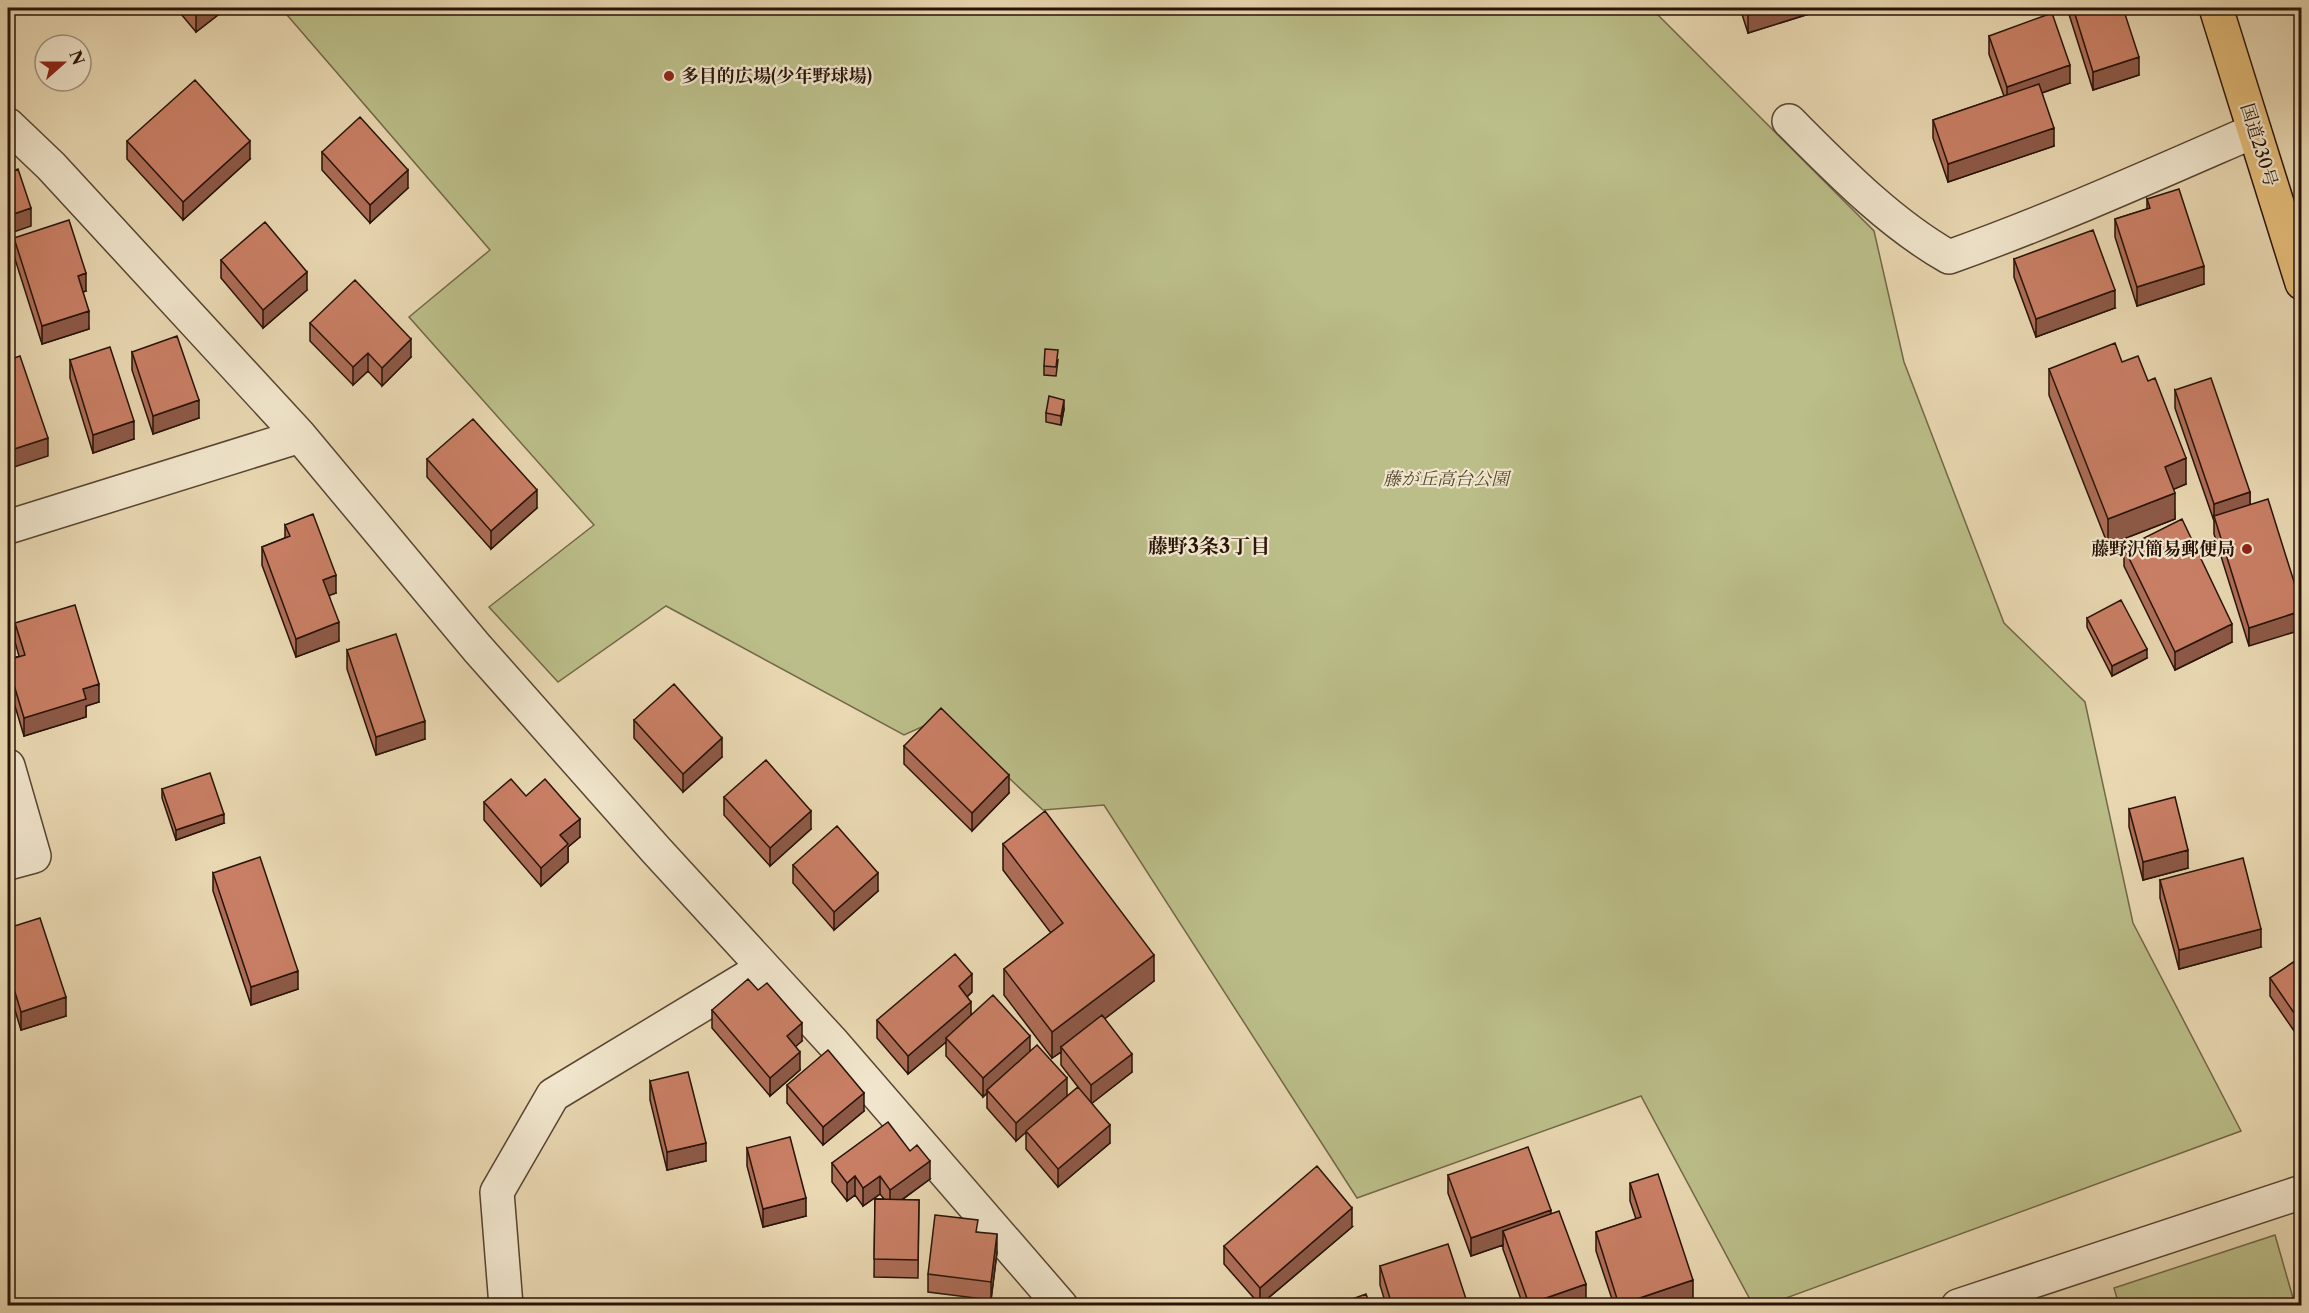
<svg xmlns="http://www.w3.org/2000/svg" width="2309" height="1313" viewBox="0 0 2309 1313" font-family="'Libre Caslon Text','Noto Serif JP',serif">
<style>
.green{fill:#bbbe89;stroke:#726848;stroke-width:1.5}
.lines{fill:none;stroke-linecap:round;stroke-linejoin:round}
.minor-casing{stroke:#584432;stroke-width:36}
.highway-casing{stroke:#281308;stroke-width:36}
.minor{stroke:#f1e6cd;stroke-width:33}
.highway{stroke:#e4bc79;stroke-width:33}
.wall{fill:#ad6d57;stroke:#281308;stroke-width:1.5}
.shaded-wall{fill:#8d5947;stroke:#281308;stroke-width:1.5}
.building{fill:#c97f65;stroke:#281308;stroke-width:1.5}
.poi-dot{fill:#8f2418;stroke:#f1e6cd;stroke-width:2}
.labels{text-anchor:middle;stroke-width:4.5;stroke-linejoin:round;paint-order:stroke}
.poi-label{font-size:18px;font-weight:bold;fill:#281308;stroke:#f1e6cd;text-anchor:start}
.street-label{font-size:18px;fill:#281308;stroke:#f1e6cd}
.park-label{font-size:18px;font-style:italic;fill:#54462f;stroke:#f1e6cd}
.neighbourhood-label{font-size:20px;font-weight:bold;fill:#281308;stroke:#f1e6cd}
</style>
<rect width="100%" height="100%" fill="#e9d8b2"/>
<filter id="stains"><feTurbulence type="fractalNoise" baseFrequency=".00333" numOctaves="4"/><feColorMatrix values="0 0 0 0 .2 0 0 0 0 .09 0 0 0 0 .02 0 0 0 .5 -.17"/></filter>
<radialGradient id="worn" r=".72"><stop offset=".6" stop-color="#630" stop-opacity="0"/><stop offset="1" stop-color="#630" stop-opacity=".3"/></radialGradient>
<!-- green -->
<path class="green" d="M281,8h1370l223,223 30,131 100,261 81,79 48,221 108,208 -474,174h-14l-112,-209 -284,102 -253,-393 -61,5 -99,-93 -40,18 -238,-129 -108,76 -69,-75 105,-82 -185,-208 81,-67z
M2275,1235l20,70h-176l-5,-17z"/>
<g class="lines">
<defs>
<path id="minor" d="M1789,121c48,48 100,102 160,136 104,-37 204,-82 305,-126
M8,125l43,41 249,270 177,212 179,202 178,194 227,262
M8,527l292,-91
M8,766l26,90 -26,7
M506,1306l-9,-114 56,-97 210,-127
M1958,1306l344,-114"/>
<path id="highway" d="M2216,8l86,275"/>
</defs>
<!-- minor casing -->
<use href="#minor" class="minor-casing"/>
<!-- highway casing -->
<use href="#highway" class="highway-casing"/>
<!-- minor -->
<use href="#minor" class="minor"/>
<!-- highway -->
<use href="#highway" class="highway"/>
</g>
<!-- wall -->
<path class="wall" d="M176,8h51l-31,24z
M1740,8h88l-80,25z
M2067,8h56l16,67 -46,15z
M1989,36l81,47 -28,10 12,53 -106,36 -15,-44v-18l71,-24 -15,-42z
M127,141l123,18 -67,61 -56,-61z
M322,152l86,36 -38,35 -48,-53z
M2147,199l57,85 -67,22 -22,-69v-18l32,-10z
M14,238l72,53 -3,1 6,37 -47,15 -28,-88z
M2014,259l101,49 -79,29 -22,-60z
M221,260l86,30 -44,38 -42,-50z
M310,323l101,34 -29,29 -14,-15 -15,14 -43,-44z
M132,352l67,66 -46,16 -21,-64z
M70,360l64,79 -41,14 -23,-75z
M1058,360l-2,16 -12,-1v-9z
M2122,362l64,122 -13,5 2,30 -67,26 -59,-150v-26z
M2175,390l75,102 -1,154 -35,-112v-13l-39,-113z
M1064,409l-3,16 -15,-3v-9z
M427,459l110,49 -46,41 -64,-72z
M285,525l51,68 -7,2 10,46 -43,16 -34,-92v-18l23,-9z
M2124,548l108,94 -57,28 -51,-104z
M2087,618l60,40 -35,18 -25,-49z
M15,623l84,79 -13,4v11l-62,19 -16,-53v-23l11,-4 -4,-14z
M347,650l78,89 -49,16 -29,-86z
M634,720l88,37 -39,35 -49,-54z
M904,746l105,47 -37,38 -68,-67z
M162,789l62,34 -48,17 -14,-42z
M526,796l54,41 -12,10v15l-27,24 -57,-66v-18z
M724,797l87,32 -41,37 -46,-51z
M2129,809l59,59 -45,12 -14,-53z
M1003,844l151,137 -50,38 28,53 -40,31 18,40 -52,44 -32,-38v-17l-10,9 -29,-33v-15l-4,4 -37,-41v-14l-38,32 -31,-36v-18l95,-28 -5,5 4,18 59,37 37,44 11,-9 -17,-22v-13l-9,6 -48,-63v-26l47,-36 -48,-63z
M793,865l85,26 -44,39 -41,-47z
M213,873l85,116 -47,16 -38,-114z
M2160,880l101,67 -82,22 -19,-71z
M8,928l58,88 -45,14 -13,-43z
M2301,957v84l-31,-45v-18z
M712,1010l90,31 -7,5 5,24 -30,26 -58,-68z
M650,1081l56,80 -39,9 -17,-70z
M787,1085l77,26 -41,34 -36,-42z
M747,1148l59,68 -43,11 -16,-61z
M832,1163l98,16 -28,21h17l-1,78 -44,-1 1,-78h9l-4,-5 -17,12 -8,-11 -8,6 -15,-19z
M1448,1175l103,39 35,88 -11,3h-52l-20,-56v-4l-32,11 -23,-63z
M1630,1183l63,116 -21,6h-58l-18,-54v-19l40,-13 -6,-18z
M2301,1203v49l-6,-21v-26z
M1352,1227l-92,78 -36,-41v-18z
M978,1232l19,20 -6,48 -63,-8v-18z
M1380,1266l88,39h-82l-6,-20z"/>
<!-- shaded-wall -->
<path class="shaded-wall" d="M204,8h23l-31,24v-18z
M1772,8h56l-80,25v-18z
M2139,57v18l-46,15v-18z
M2070,65v18l-63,22v-18z
M2054,128v18l-106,36v-18z
M250,141v18l-67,61v-18z
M408,170v18l-38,35v-18z
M31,208v18l-23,8v-18z
M2204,266v18l-67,22v-19z
M307,272v18l-44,38v-18z
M86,273v18l-8,3v-18z
M2115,290v18l-79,29v-18z
M89,311v18l-47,15v-18z
M411,339v18l-29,29v-18z
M368,353v18l-15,14v-18z
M199,400v18l-46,16v-18z
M1064,400v9l-3,16v-9z
M134,421v18l-41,14v-18z
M48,438v18l-40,13v-18z
M2186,458v26l-21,9v-26z
M537,490v18l-46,41v-18z
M2250,492v18l-36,7v-13z
M2175,493v26l-67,26v-26z
M336,575v18l-13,5v-18z
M2301,611v19l-52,16v-18z
M339,622v19l-43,16v-18z
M2232,624v18l-57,28v-18z
M2147,649v9l-35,18v-10z
M99,684v18l-13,4v11l-62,19v-18l59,-29z
M425,721v18l-49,16v-18z
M722,738v19l-39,35v-18z
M1009,775v18l-37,38v-18z
M811,811v18l-41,37v-18z
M224,814v9l-48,17v-10z
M580,819v18l-12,10v15l-27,24v-18l19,-33z
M2188,850v18l-45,12v-18z
M878,873v18l-44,39v-18z
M2261,929v18l-82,22v-19z
M1154,955v26l-90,69 -3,-3v5l-9,6v-26z
M298,971v18l-47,16v-18z
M972,974v18l-13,12v-18z
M66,997v19l-45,14v-18z
M971,1002v18l-25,18v4l-38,32v-18z
M802,1023v18l-15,13v-18z
M1030,1036v18l-43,36v3l-4,4v-19z
M800,1052v18l-30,26v-18z
M1132,1054v18l-41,32v-19z
M1067,1078v18l-51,45v-18z
M864,1093v18l-41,34v-18z
M1110,1125v18l-52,44v-18z
M706,1143v18l-39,9v-18z
M930,1161v18l-40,29v-18z
M855,1176v19l-8,6v-18z
M880,1176v18l-17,12v-18z
M806,1198v18l-43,11v-18z
M1352,1208v19l-92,78v-17z
M1551,1210v18l-48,3v14l-32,11v-18z
M997,1234v18l-6,48v-18z
M1693,1280v19l-21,6h-53z
M1586,1284v18l-11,3h-46v-1z"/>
<!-- building -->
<path class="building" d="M191,8h13l-8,6z
M1745,8h27l-24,7z
M2073,8h50l16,49 -46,15z
M2052,13l18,52 -63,22 -18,-51z
M195,80l55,61 -67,61 -56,-61z
M2039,84l15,44 -106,36 -15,-44z
M360,117l48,53 -38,35 -48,-53z
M18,169l13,39 -23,8v-43z
M2179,189l25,77 -67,21 -22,-68 35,-11 -3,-9z
M69,220l17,53 -8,3 11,35 -47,15 -28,-88z
M265,222l42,50 -44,38 -42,-50z
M2093,230l22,60 -79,29 -22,-60z
M355,280l56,59 -29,29 -14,-15 -15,14 -43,-44z
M177,336l22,64 -46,16 -21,-64z
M2115,343l7,19 16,-6 10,25 7,-3 31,80 -21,9 10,26 -67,26 -59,-150z
M110,347l24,74 -41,14 -23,-75z
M1045,349l13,1 -2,17 -12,-1z
M20,356l28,82 -40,13v-91z
M2211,378l39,114 -36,12 -39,-114z
M1049,396l15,4 -3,16 -15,-3z
M473,419l64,71 -46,41 -64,-72z
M2268,499l33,105v7l-52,17 -35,-112z
M313,514l23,61 -13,5 16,42 -43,17 -34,-92 28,-11 -5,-11z
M2182,519l50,105 -57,28 -51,-104z
M2121,600l26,49 -35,17 -25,-48z
M75,605l24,79 -16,5 3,10 -62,19 -16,-53v-5l17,-5 -10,-32z
M396,634l29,87 -49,16 -29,-87z
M674,684l48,54 -39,36 -49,-54z
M941,708l68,67 -37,38 -68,-67z
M766,760l45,51 -41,37 -46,-51z
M210,773l14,41 -48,16 -14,-41z
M511,779l15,17 19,-17 35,40 -20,16 8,9 -27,24 -57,-66z
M2175,797l13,53 -45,12 -14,-53z
M1045,811l109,144 -102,77 -48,-63 59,-46 -60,-79z
M837,826l41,47 -44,39 -41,-47z
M260,857l38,114 -47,16 -38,-114z
M2243,858l18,71 -82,21 -19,-70z
M40,918l26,79 -45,15 -13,-43v-41z
M955,954l17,20 -13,12 12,16 -63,54 -31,-36z
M2301,957v66l-31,-45z
M748,979l10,11 9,-7 35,40 -15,13 13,16 -30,26 -58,-68z
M993,995l37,41 -47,42 -37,-40z
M1102,1015l30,39 -41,31 -30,-38z
M1037,1045l30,33 -51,45 -29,-33z
M828,1050l36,43 -41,34 -36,-42z
M688,1072l18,71 -39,9 -17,-71z
M1078,1087l32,38 -52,44 -32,-38z
M888,1122l22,29 7,-6 13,16 -40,29 -10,-14 -17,12 -8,-12 -8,7 -15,-20z
M790,1137l16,61 -43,11 -16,-61z
M1528,1147l23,63 -80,28 -23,-63z
M1317,1166l35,42 -92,80 -36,-42z
M1658,1174l35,106 -74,25 -23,-73 45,-15 -11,-34z
M875,1199l44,1 -1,60 -44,-1z
M2301,1203v23l-6,-21z
M1559,1211l27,73 -57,20 -26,-73z
M935,1215l43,5 -2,12 21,2 -6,48 -63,-8z
M1448,1244l20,61h-76l-12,-39z
M1366,1294l4,11h-34z"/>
<!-- markers -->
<g class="poi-dot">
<circle cx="669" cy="76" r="6"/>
<circle cx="2247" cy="549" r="6"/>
</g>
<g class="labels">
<!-- poi labels -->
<g class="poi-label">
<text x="681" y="82">多目的広場(少年野球場)</text>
<text x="2235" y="555" text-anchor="end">藤野沢簡易郵便局</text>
</g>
<!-- street labels -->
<g class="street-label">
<text transform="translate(2259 145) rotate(73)" y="6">国道230号</text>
</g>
<!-- park labels -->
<g class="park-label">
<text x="1446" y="485">藤が丘高台公園</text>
</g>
<!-- neighbourhood labels -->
<g class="neighbourhood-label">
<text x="1209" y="553">藤野3条3丁目</text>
</g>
</g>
<!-- margin -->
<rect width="2309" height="1313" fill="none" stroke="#e9d8b2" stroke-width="30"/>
<rect x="9" y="9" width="2291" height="1295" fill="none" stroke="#281308" stroke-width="3"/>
<rect x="15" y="15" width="2279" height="1283" fill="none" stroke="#281308" stroke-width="1.5"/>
<!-- north arrow -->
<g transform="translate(63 63) rotate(69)"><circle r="28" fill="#f1e6cd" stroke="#a1927e" stroke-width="1.5"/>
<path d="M0-4.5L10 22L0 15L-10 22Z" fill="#8f2418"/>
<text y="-9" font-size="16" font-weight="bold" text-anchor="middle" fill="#281308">N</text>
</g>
<rect width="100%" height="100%" filter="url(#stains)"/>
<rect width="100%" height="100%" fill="url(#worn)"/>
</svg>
